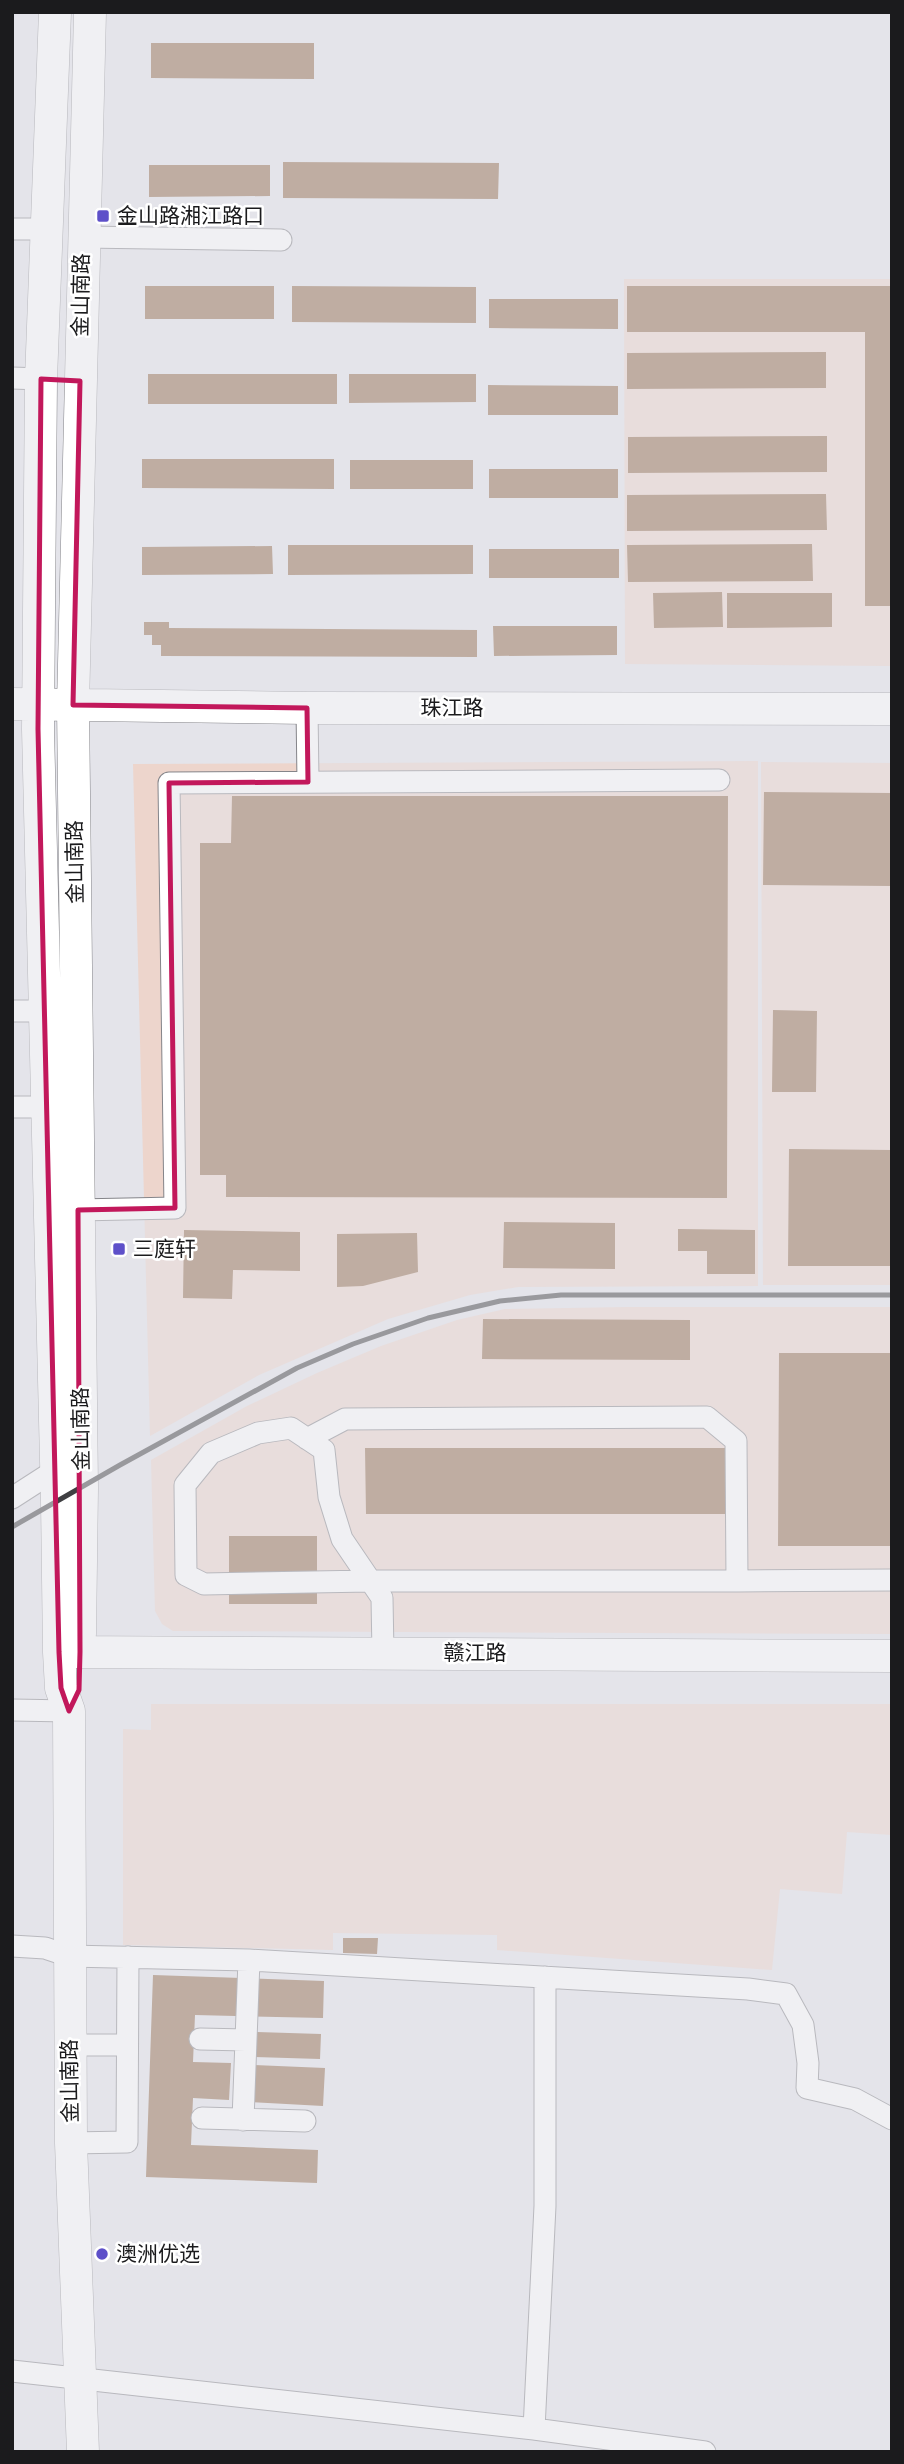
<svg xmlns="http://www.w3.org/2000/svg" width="904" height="2464" viewBox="0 0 904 2464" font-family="Jost,'Noto Sans SC',sans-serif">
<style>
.industrial{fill:#edd5cc}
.building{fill:#926b4c}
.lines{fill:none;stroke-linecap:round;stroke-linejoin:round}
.street-casing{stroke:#85858a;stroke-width:23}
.secondary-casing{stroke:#85858a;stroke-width:33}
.street{stroke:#fff;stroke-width:21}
.secondary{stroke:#fff;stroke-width:32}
.rail{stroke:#3f3f42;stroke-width:5}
.marked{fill:none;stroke:#c2185b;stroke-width:5;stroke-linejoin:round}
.poi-dot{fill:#5e50c9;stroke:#fff;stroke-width:2.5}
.labels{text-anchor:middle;stroke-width:5;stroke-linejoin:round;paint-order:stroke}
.poi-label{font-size:21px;fill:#1b1b1d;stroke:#fff;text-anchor:start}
.street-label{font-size:21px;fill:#1b1b1d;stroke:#fff}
</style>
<rect width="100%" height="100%" fill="#e4e4ea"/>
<!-- industrial -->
<path class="industrial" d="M624,279h268l-1,387 -266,-2z
M758,761v525l-240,1 -48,8 -82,24 -129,56 -109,61 -17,-672z
M761,762l131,1v522h-129z
M628,1307h264v327l-719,-3 -11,-7 -7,-13 -4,-151 96,-54 70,-33 64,-27 76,-26 48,-11z
M151,1704h741v131l-45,-3 -5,62 -62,-5 -8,81 -275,-20v-15l-164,-2v17l-210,-5v-216l28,1z"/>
<!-- building -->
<path class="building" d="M151,43h163v36l-163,-1z
M283,162l216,1 -1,36 -215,-1z
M149,165h121v31l-121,1z
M145,286h129v33h-129z
M292,286l184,1v36l-184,-1z
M627,286h265v320h-27v-274h-238z
M489,299h129v30l-129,-1z
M826,352v36l-199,1v-36z
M148,374h189v30h-189z
M349,374h127v28l-127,1z
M488,385l130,1v29h-130z
M827,436v36l-199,1v-36z
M142,459h192v30l-192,-1z
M350,460h123v29h-123z
M489,469h129v29h-129z
M826,494l1,36 -200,1v-36z
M812,544l1,37 -185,1 -1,-37z
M288,545h185v29l-185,1z
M272,546l1,28 -131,1v-28z
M489,549h130v29h-130z
M722,592l1,35 -69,1 -1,-35z
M727,593h105v34l-105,1z
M144,622h25v6l308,2v27l-316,-1v-11h-9v-10h-8z
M493,626h124v29l-123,1z
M764,792l128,1v93l-129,-1z
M232,796h496l-1,402 -501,-1v-22h-26v-332h31z
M773,1010l44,1 -1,81h-44z
M789,1149l103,1v116h-104z
M504,1222l111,1v46l-112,-1z
M678,1229l77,1v44h-48v-23h-29z
M184,1230l116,2v39l-67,-1 -1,29 -49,-1z
M417,1233l1,39 -55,14 -26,1v-53z
M483,1319l207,1v40l-208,-1z
M779,1353h113v193h-114z
M365,1448h360v66h-359z
M229,1536h88v68h-88z
M343,1938h35l-1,16 -34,-1z
M153,1975l171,6 -1,37 -128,-3 -2,47 38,1 -2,37 -36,-2 -2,47 127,5 -1,33 -171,-6z
M257,2032l64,2 -1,25 -65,-2z
M252,2065l73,3 -2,38 -73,-4z"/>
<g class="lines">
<defs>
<path id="street" d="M12,229h35
M83,237l198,3
M12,378l29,1
M307,708l1,74
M12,1011h33
M12,1107h36
M78,1210l97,-2 -6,-425 550,-3
M307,1439l38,-20 362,-2 29,24 1,140h-367l-166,3 -18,-9 -1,-90 26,-32 47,-20 33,-5 33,22 5,47 13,42 40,59 1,55
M12,1498l45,-29
M737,1581l155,-1
M12,1710l57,1
M12,1946l33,2 24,8 180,4 499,29 38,5 17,31 5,38 -1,25 48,11 37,20
M200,2039l46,1
M70,2045h57
M202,2118l103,3
M243,2120l6,-160
M71,2143l56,-1 1,-185
M12,2371l522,58 171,23
M534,2429l11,-223v-229"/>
<path id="secondary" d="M55,12l-14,367 -3,350 19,772 2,151 2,36 8,23 2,432 12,309
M12,704l295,4 585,1
M80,1634l2,-146 -9,-783 17,-693
M59,1652l833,4"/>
</defs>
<!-- street casing -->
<use href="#street" class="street-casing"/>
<!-- secondary casing -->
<use href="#secondary" class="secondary-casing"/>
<!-- street -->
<use href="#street" class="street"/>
<!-- secondary -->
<use href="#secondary" class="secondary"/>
<!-- rail -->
<path class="rail" d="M12,1527l108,-62 177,-97 56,-24 75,-26 72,-17 61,-6h331"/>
</g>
<!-- marked area -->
<path d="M0 0H904V2464H0ZM41,379l39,2 -7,324 234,3 1,74 -139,1 6,425 -97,2 2,442 -1,38 -10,21 -8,-23 -2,-36 -21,-923z" fill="#e4e4ea" fill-opacity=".55" fill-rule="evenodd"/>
<path class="marked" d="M41,379l39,2 -7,324 234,3 1,74 -139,1 6,425 -97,2 2,442 -1,38 -10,21 -8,-23 -2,-36 -21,-923z"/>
<!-- markers -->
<g class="poi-dot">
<rect x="96" y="209" width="14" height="14" rx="3.5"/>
<rect x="112" y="1242" width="14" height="14" rx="3.5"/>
<circle cx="102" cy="2254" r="7"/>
</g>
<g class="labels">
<!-- poi labels -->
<g class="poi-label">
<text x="117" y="223">金山路湘江路口</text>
<text x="133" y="1256">三庭轩</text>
<text x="116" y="2261">澳洲优选</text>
</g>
<!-- street labels -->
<g class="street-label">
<text transform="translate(81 295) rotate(-89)" y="7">金山南路</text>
<text x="452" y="715">珠江路</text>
<text transform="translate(75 862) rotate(-91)" y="7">金山南路</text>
<text transform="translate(81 1429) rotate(-91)" y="7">金山南路</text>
<text x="475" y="1660">赣江路</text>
<text transform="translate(70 2081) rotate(-91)" y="7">金山南路</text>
</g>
</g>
<!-- border -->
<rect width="904" height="2464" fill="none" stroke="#1b1b1d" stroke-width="28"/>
</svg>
